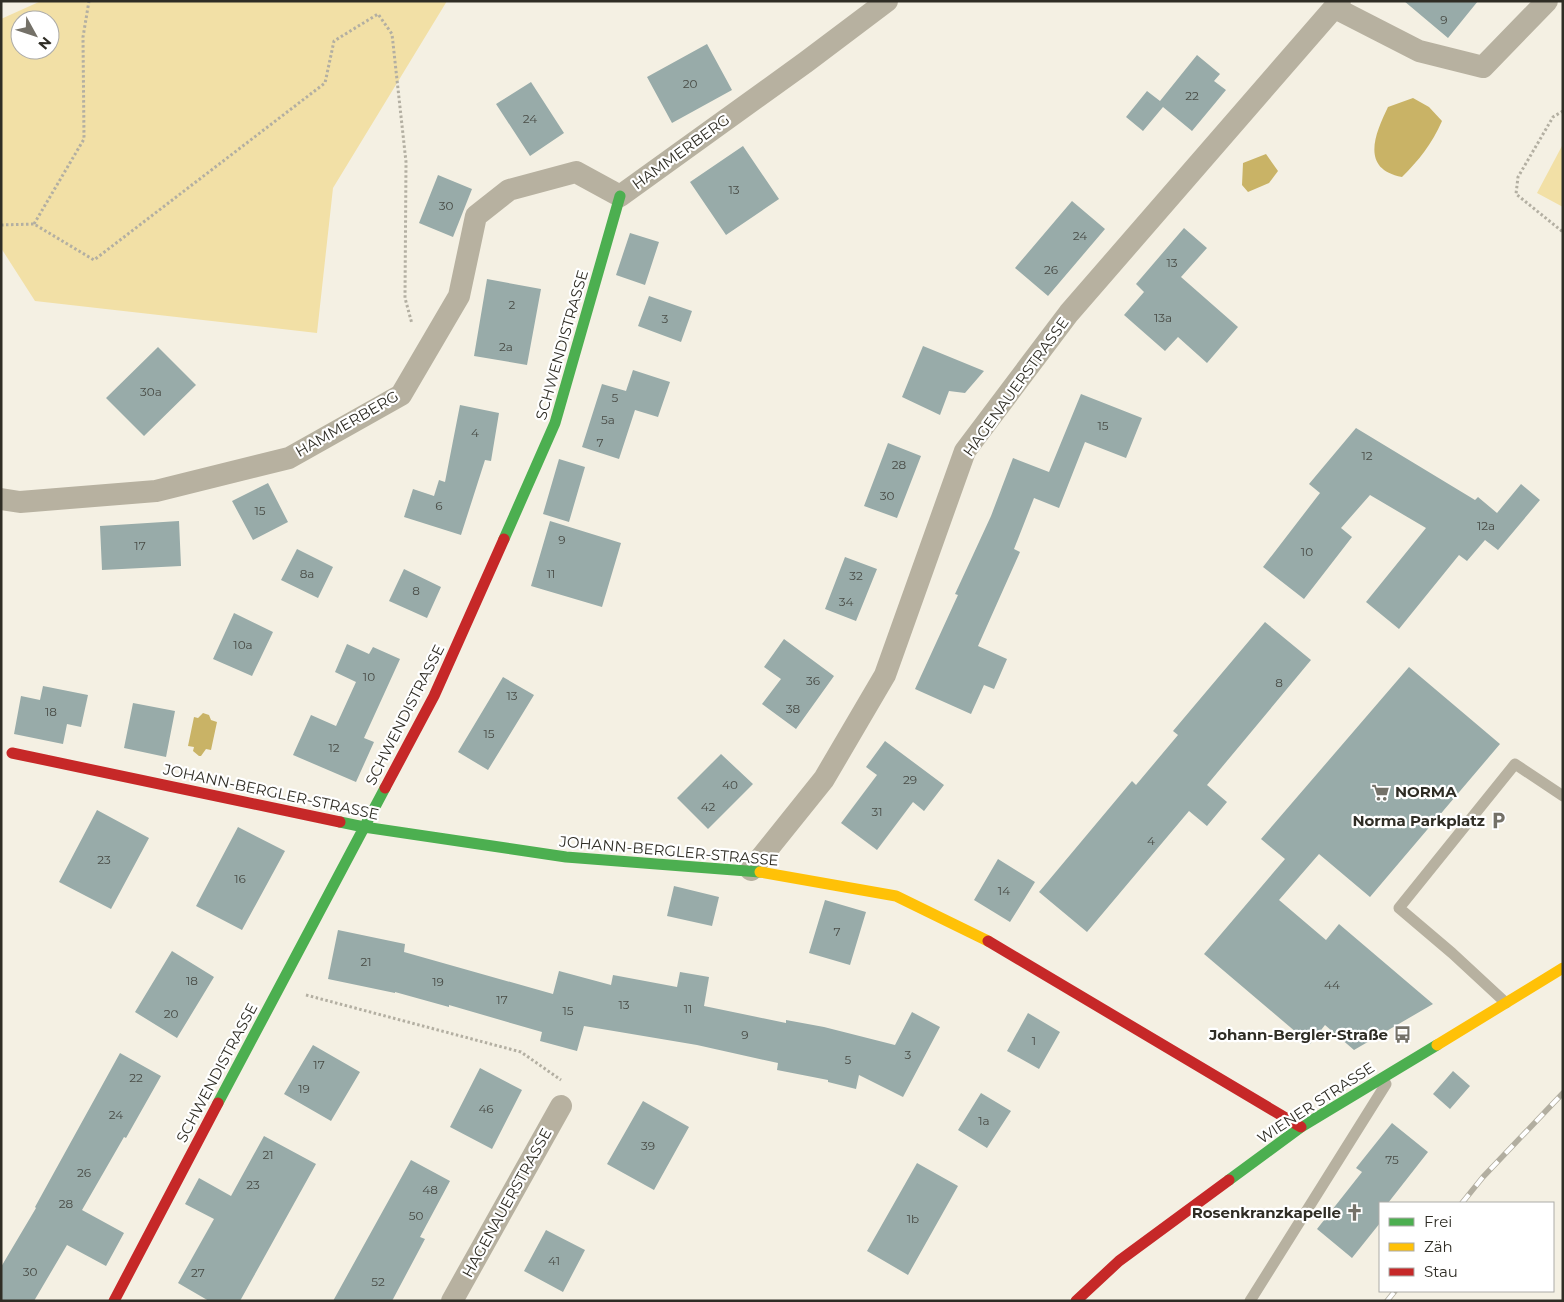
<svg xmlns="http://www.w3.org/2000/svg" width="1564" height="1302" viewBox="0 0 1564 1302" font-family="Montserrat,sans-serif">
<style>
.green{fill:#f2e0a6;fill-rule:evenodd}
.water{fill:#c9b366}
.building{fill:#98aba9}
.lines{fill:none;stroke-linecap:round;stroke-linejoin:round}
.path{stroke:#b3afa2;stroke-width:3;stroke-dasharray:2.5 2.5;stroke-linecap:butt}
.lane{stroke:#b7b1a0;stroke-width:11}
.street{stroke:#b7b1a0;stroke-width:22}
.fast{stroke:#4caf50;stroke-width:11}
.slow{stroke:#ffc107;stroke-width:11}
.jam{stroke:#c62828;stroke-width:11}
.rail-casing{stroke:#b2aea0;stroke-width:5.5}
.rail{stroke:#fff;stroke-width:4;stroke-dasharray:11;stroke-linecap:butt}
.labels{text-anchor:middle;stroke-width:4.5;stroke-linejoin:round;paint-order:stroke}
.number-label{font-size:12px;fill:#494c46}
.street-label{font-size:15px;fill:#2f2d25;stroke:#fff}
.poi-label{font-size:15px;font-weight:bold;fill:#2f2d25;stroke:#fff;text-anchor:end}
</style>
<rect width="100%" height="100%" fill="#f4f0e3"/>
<!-- green -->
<path class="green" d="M41,1h406l-114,187 -16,145 -282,-32 -34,-53v-229zM20,20h30v30h-30z
M1563,144v63l-26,-14z"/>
<!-- water -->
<path class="water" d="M1413,98l16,9 13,14c-10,23 -23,39 -40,56 -42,-8 -27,-43 -14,-70z
M1266,154l12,17 -9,12 -21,9 -6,-7 1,-22z
M203,713l6,2 2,5 6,2 -6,28 -5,-1 -5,7h-2l-6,-5 1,-4 -6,-1 6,-29 4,1z"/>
<!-- building -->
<path class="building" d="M1404,1h74l-30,37z
M707,44l25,46 -60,33 -25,-46z
M1197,55l23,19 -6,7 12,9 -34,41 -29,-24 -20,24 -17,-14 21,-26 13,10z
M531,82l33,51 -34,23 -34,-52z
M743,146l36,53 -53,36 -36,-53z
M438,175l34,14 -19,48 -34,-14z
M1072,201l33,28 -57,67 -33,-28z
M1184,228l23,20 -26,29 57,50 -31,36 -29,-26 -13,14 -41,-36 20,-23 -8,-8z
M630,233l29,9 -14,43 -29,-10z
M487,279l54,10 -14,76 -53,-9z
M649,296l43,15 -11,31 -43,-16z
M923,346l61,25 -19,22 -16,-2 -9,24 -38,-18z
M158,347l38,38 -52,51 -38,-38z
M633,370l37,12 -12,35 -23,-7 -16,49 -37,-12 20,-63 24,7z
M1081,394l61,24 -16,40 -41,-16 -26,66 -25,-10 -20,51 6,3 -42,94 29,13 -13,30 -10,-4 -13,29 -56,-25 43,-94 -3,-1 36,-78 22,-58 36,14z
M460,405l39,8 -8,48 -6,-1 -24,75 -57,-18 9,-28 21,7 5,-16 6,2z
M1356,428l119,72 3,-3 19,16 24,-29 19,16 -42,50 -13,-10 -18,21 -8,-6 -60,74 -33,-27 60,-74 -56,-33 -29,33 11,9 -48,62 -41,-32 57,-74 -11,-9z
M888,443l33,13 -24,62 -33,-12z
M559,459l26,8 -16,55 -26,-8z
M268,483l20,39 -35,18 -21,-39z
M179,521l2,45 -79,4 -2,-44z
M550,521l71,22 -19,64 -71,-21z
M297,549l36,18 -15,31 -37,-18z
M845,557l32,12 -21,52 -31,-12z
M404,569l37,18 -14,31 -38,-17z
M234,613l39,19 -21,44 -39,-17z
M1265,622l46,38 -104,125 20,17 -20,24 -18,-15 -102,121 -48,-40 93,-111 4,4 42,-50 -5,-4z
M784,639l50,37 -38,53 -34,-25 19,-25 -17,-12z
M347,644l22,10 4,-7 27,12 -36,79 10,4 -18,40 -63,-27 18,-40 25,11 20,-44 -21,-10z
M1409,667l91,77 -130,153 -51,-43 -40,46 47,40 13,-16 94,80 -79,46 -29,-25 -15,19 -106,-90 81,-95 -24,-20z
M503,677l31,18 -46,75 -30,-18z
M43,686l45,9 -7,32 -14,-3 -4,20 -49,-10 7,-38 19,4z
M133,703l42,8 -9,46 -42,-9z
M885,741l59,44 -20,26 -11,-9 -36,48 -36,-27 36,-48 -11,-8z
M721,754l32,30 -45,45 -31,-31z
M97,810l52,28 -38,71 -52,-27z
M238,827l47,24 -43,79 -46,-24z
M998,859l37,23 -25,40 -36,-22z
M674,886l45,11 -7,29 -45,-10z
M825,900l41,12 -16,53 -41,-12z
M338,930l67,14 -1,8 149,42 6,-23 52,14 2,-10 64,12 3,-15 29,5 -5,29 82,17v-3l38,7 71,18 17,-33 28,15 -37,70 -44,-22 -3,14 -28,-7v-2l-51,-10 1,-7 -81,-18 -113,-19 -7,25 -37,-10 2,-9 -93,-27v2l-54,-15v1l-67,-14z
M172,951l42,26 -37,61 -42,-26z
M1028,1013l32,19 -21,37 -32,-18z
M313,1045l47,27 -29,49 -47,-27z
M120,1053l41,23 -35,62 -2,-1 -42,73 42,23 -18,33 -39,-21 -33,56h-33v-34l35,-59 -1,-1z
M480,1068l42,22 -30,59 -42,-22z
M1453,1071l17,15 -20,23 -17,-15z
M981,1093l30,18 -24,37 -29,-18z
M643,1101l46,26 -35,63 -47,-26z
M1392,1123l36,29 -40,51h-8v20l-28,35 -35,-29 45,-57 -6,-4z
M264,1136l52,28 -76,137h-31l-31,-18 36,-64 -29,-15 14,-26 32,18z
M411,1160l39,21 -30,56 5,2 -33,62h-59z
M917,1163l41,23 -50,89 -41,-24z
M546,1230l39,20 -22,42 -39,-21z"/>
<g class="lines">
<!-- path -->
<path class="path" d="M1563,111l-10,6 -35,60 -2,17 47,38
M34,224l50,-85 -1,-102 6,-36
M1,225l33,-1 60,36 231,-177 9,-42 44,-27 14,20 14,128 -1,136 7,26
M306,995l215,57 40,28"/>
<!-- lane -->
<path class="lane" d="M1506,1003l-54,-50 -53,-45 116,-144 48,32
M1250,1301l136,-217"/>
<!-- street -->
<path class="street" d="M1335,8l84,43 64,16 64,-66
M1,499l19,3 136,-11 133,-33 112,-63 58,-99 17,-80 33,-26 67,-18 44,24 186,-134 81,-61
M751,870l73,-91 61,-104 80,-224 104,-138 271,-312
M452,1301l109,-195"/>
<!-- fast -->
<path class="fast" d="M504,539l51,-116 65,-227
M340,822l24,5 202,30 194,15
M218,1103l167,-315
M1229,1180l72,-53 136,-82"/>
<!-- slow -->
<path class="slow" d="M760,872l136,24 92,45
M1437,1045l126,-77"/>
<!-- jam -->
<path class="jam" d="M12,753l328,69
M385,788l49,-92 70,-157
M988,941l313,186
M114,1301l104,-198
M1076,1301l43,-40 110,-81"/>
<defs>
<path id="rail" d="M1462,1203l21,-26 80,-84
M1387,1301l8,-10"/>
</defs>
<!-- rail casing -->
<use href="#rail" class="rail-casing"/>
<!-- rail -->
<use href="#rail" class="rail"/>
</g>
<!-- icons -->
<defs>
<symbol id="supermarket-bare" viewBox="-9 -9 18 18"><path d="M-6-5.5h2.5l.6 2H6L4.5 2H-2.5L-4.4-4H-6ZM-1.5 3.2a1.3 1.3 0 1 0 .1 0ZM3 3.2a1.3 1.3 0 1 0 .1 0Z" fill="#747168" stroke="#fff" stroke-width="2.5" paint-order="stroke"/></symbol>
<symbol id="parking-bare" viewBox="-9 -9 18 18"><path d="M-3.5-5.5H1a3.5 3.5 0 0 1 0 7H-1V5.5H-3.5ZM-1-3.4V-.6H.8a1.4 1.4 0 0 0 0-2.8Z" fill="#747168" stroke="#fff" stroke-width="2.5" paint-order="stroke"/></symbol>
<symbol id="bus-bare" viewBox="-9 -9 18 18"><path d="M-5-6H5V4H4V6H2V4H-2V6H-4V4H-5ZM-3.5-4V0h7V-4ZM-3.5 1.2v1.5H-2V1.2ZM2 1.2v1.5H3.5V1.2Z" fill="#747168" stroke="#fff" stroke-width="2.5" paint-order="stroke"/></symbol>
<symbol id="church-bare" viewBox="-9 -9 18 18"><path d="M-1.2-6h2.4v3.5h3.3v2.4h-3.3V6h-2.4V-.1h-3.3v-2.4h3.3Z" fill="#747168" stroke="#fff" stroke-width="2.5" paint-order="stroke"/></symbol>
</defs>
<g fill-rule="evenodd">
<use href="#supermarket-bare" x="1368" y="780" width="25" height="25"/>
<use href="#parking-bare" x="1486" y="808" width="25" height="25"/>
<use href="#bus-bare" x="1390" y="1022" width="25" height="25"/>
<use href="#church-bare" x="1342" y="1200" width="25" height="25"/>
</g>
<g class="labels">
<!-- number labels -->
<g class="number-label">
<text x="1444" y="24">9</text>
<text x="690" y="88">20</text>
<text x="1192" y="100">22</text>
<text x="530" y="123">24</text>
<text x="734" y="194">13</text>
<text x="446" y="210">30</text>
<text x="1080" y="240">24</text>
<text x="1172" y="267">13</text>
<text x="1051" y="274">26</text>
<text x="512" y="309">2</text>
<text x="1163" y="322">13a</text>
<text x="665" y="323">3</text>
<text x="506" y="351">2a</text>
<text x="151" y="396">30a</text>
<text x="615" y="402">5</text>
<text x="608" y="424">5a</text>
<text x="1103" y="430">15</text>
<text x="475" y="437">4</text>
<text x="600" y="447">7</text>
<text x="1367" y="460">12</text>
<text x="899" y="469">28</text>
<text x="887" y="500">30</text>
<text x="439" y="510">6</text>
<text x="260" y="515">15</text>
<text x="1486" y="530">12a</text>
<text x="562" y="544">9</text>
<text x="140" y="550">17</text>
<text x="1307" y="556">10</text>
<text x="307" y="578">8a</text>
<text x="551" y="578">11</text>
<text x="856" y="580">32</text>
<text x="416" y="595">8</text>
<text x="846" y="606">34</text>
<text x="243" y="649">10a</text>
<text x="369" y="681">10</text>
<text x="813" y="685">36</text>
<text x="1279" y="687">8</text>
<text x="512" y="700">13</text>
<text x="793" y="713">38</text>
<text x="51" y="716">18</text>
<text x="489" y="738">15</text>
<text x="334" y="752">12</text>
<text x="910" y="784">29</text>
<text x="730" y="789">40</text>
<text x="708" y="811">42</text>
<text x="877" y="816">31</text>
<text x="1151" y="845">4</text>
<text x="104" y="864">23</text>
<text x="240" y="883">16</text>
<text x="1004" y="895">14</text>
<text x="837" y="936">7</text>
<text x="366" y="966">21</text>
<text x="192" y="985">18</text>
<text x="438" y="986">19</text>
<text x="1332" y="989">44</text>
<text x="502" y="1004">17</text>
<text x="624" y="1009">13</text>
<text x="688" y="1013">11</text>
<text x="568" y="1015">15</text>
<text x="171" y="1018">20</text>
<text x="745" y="1039">9</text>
<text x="1034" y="1045">1</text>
<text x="908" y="1059">3</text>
<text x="848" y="1064">5</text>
<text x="319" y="1069">17</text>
<text x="136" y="1082">22</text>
<text x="304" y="1093">19</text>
<text x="486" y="1113">46</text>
<text x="116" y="1119">24</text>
<text x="984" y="1125">1a</text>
<text x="648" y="1150">39</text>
<text x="268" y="1159">21</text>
<text x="1392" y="1164">75</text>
<text x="84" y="1177">26</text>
<text x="253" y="1189">23</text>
<text x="430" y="1194">48</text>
<text x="66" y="1208">28</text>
<text x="416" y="1220">50</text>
<text x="913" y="1223">1b</text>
<text x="554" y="1265">41</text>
<text x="30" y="1276">30</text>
<text x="198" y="1277">27</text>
<text x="378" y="1286">52</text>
</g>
<!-- street labels -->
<g class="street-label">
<text transform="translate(681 152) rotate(-36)" y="5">HAMMERBERG</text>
<text transform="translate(562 345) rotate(-74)" y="5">SCHWENDISTRASSE</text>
<text transform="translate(1016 387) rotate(-54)" y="5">HAGENAUERSTRASSE</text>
<text transform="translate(347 424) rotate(-30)" y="5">HAMMERBERG</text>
<text transform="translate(405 715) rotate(-63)" y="5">SCHWENDISTRASSE</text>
<text transform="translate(271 792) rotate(12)" y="5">JOHANN-BERGLER-STRASSE</text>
<text transform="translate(669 851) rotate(5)" y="5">JOHANN-BERGLER-STRASSE</text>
<text transform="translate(217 1073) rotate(-62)" y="5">SCHWENDISTRASSE</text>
<text transform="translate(1316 1103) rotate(-33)" y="5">WIENER STRASSE</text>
<text transform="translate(507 1203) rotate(-61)" y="5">HAGENAUERSTRASSE</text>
</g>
<!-- poi labels -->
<g class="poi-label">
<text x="1395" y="797" text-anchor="start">NORMA</text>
<text x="1485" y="826">Norma Parkplatz</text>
<text x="1388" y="1040">Johann-Bergler-Straße</text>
<text x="1341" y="1218">Rosenkranzkapelle</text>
</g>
</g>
<!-- border -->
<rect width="1564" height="1302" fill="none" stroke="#2f2d25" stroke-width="5"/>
<!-- legend -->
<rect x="1379" y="1202" width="175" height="90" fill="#ffffff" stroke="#acaba8"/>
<rect x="1389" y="1218" width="25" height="8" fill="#4caf50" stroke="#acaba8"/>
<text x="1424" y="1227" font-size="15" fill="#2f2d25">Frei</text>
<rect x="1389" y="1243" width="25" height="8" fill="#ffc107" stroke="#acaba8"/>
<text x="1424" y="1252" font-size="15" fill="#2f2d25">Zäh</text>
<rect x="1389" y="1268" width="25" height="8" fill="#c62828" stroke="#acaba8"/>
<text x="1424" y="1277" font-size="15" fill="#2f2d25">Stau</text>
<!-- north arrow -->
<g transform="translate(35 35) rotate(130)"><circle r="24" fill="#ffffff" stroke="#acaba8"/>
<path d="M0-4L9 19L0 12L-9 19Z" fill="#747168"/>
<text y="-8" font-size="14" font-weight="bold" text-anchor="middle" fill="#2f2d25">N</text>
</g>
</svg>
